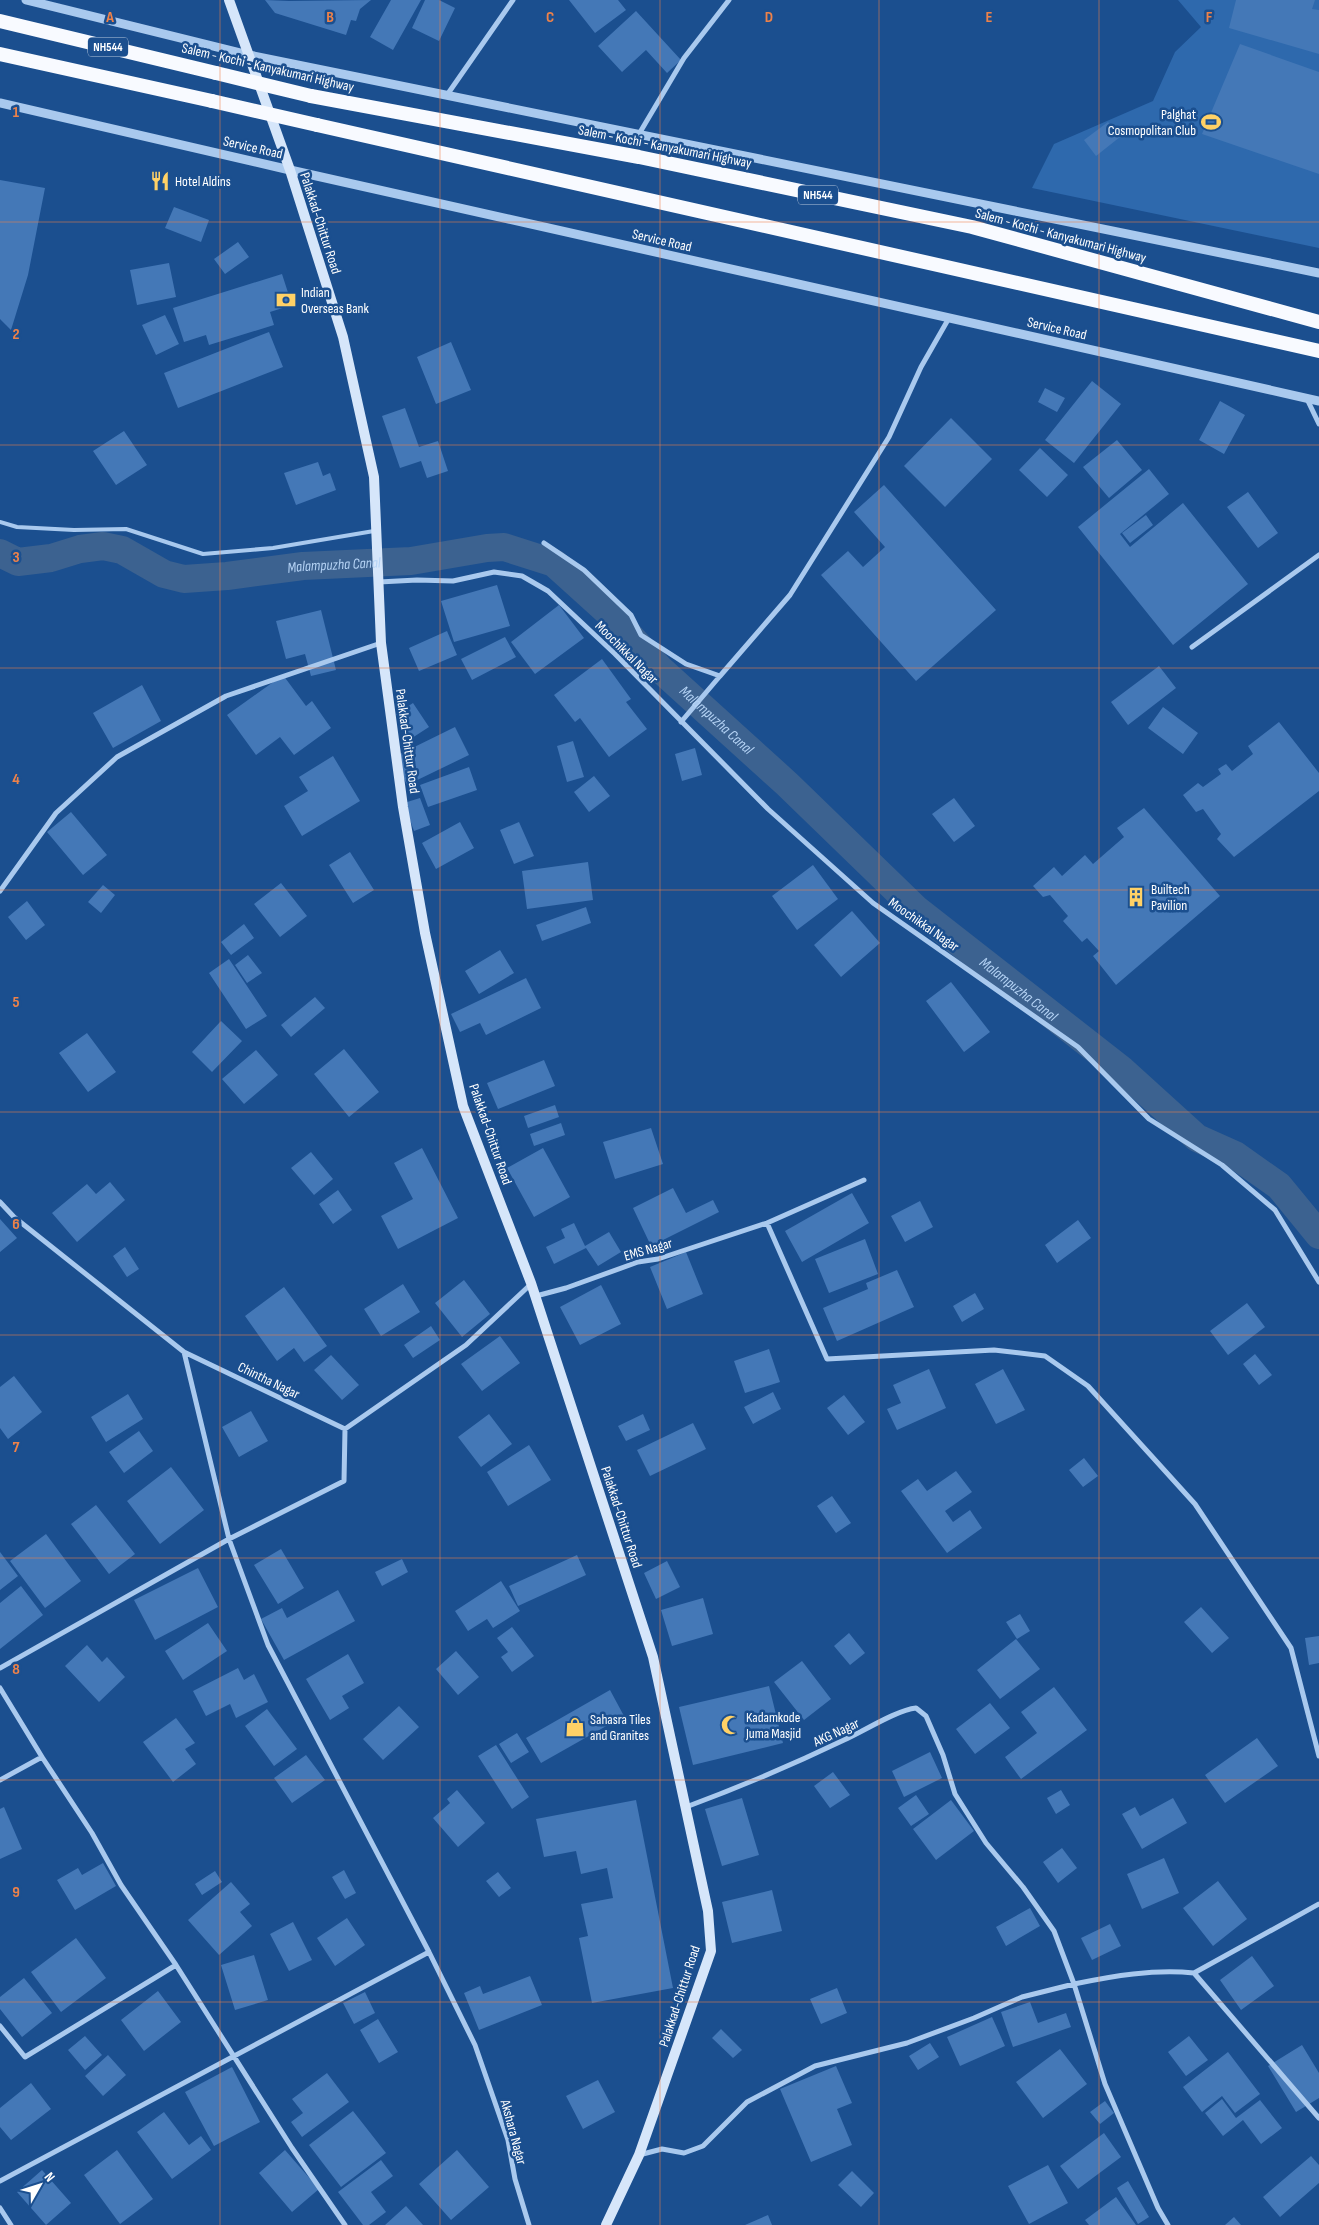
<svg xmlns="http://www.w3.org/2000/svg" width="1319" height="2225" viewBox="0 0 1319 2225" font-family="'Sofia Sans Condensed',sans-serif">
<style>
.pitch{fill:#2e69ad}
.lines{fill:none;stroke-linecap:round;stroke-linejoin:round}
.canal{stroke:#3c6290;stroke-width:28}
.building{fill:#4478b7}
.service{stroke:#a9c9ee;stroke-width:4}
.minor{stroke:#a9c9ee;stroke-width:5}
.tertiary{stroke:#a9c9ee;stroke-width:9}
.secondary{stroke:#d6e6fa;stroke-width:10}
.trunk{stroke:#f8faff;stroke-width:14}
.trunk-bridge{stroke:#f8faff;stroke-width:14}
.grid{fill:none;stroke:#ee8249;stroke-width:1;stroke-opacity:0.55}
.labels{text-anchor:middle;stroke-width:5;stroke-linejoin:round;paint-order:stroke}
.shield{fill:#1b4f8f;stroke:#bbcadd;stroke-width:1}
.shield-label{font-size:12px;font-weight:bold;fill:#fff}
.street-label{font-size:14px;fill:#fff;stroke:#1b4f8f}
.poi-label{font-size:14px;fill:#fff;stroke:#1b4f8f;text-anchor:start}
.water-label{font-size:15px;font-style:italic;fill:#b5d3f5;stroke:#1b4f8f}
.grid-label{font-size:16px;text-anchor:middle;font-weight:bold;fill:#ee8249;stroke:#1b4f8f;stroke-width:5;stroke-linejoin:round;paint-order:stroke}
</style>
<rect width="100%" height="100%" fill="#1b4f8f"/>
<!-- pitch -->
<path class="pitch" d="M1178,0h141v248l-287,-60 22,-44 99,-43 22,-49 26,-25z"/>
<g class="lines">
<!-- canal -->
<path class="canal" id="s1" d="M0,553l18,9 33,-4 29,-9 23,-3 19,4 42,24 20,5 43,-3 76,-10 108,-5 76,-13 17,-1 50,16 52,47 53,58 128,116 129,125 206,161 75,68 38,17 44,31 40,49"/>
</g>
<!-- building -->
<path class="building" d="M265,0l24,1 82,-1 -11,9 -4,12 -5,-1 -5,15 -71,-22z
M391,0h30l-28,50 -23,-13z
M425,0h14l16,8 -16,33 -27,-13z
M569,0h49l8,10 -31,23z
M1236,0h79l-3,9 7,1v44l-90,-26z
M636,11l45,49 -14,13 -21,-23 -24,22 -24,-26z
M1240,44l79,28v102l-117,-40z
M1108,122l12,15 -24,19 -12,-16z
M0,180l45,8 -17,87 -17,55 -11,-11z
M174,207l35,13 -8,22 -36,-14z
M238,242l11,15 -24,17 -11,-15z
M169,263l7,34 -39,8 -7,-35z
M282,274l10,31 -22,7 4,13 -65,20 -3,-10 -22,7 -11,-34z
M165,315l14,29 -23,11 -14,-30z
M269,332l14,35 -105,41 -14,-35z
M451,342l20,48 -35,14 -19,-47z
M1092,381l29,23 -47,59 -29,-23z
M1045,388l20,10 -8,14 -19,-10z
M1220,401l25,14 -21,39 -25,-14z
M405,408l14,39 19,-6 10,30 -21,7 -6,-17 -21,7 -18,-52z
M951,418l41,41 -47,48 -41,-41z
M124,431l23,34 -31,20 -23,-34z
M1117,440l25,30 -33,28 -26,-31z
M1040,448l28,27 -21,22 -28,-27z
M318,462l5,14 7,-3 6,17 -40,15 -12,-32z
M1149,469l20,25 -49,40 10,13 53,-44 65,81 -75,61 -95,-118z
M884,485l112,125 -80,71 -95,-106 27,-24 15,16 22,-20 -31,-35z
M1248,492l30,41 -20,15 -31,-41z
M1146,515l7,10 -23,18 -8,-10z
M497,585l13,41 -56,16 -13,-41z
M559,605l25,33 -49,36 -24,-32z
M321,610l15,60 -25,6 -6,-22 -19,5 -10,-38z
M447,631l10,24 -38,16 -10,-23z
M505,637l11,20 -44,23 -11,-21z
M602,659l29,40 -5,3 21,27 -38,28 -29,-39 -5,4 -21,-27z
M1159,666l17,22 -48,37 -17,-23z
M283,675l23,31 6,-5 19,27 -37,27 -14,-18 -24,18 -29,-40z
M142,685l19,36 -48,27 -20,-35z
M413,703l16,24 -17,11 -16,-24z
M1163,707l35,26 -15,21 -35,-26z
M1279,722l40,51v18l-85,66 -17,-18 4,-5 -18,-25 -7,3 -13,-17 15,-12 5,4 18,-13 -3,-5 8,-5 6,7 21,-17 -5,-8z
M455,727l14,28 -62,30 -13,-28z
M573,741l11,36 -17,5 -10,-36z
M695,748l7,27 -20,6 -7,-27z
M333,756l27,45 -58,35 -18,-30 24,-15 -9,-14z
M469,767l8,23 -49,17 -8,-22z
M594,776l16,20 -21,16 -15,-20z
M420,798l10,27 -16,6 -10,-28z
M954,798l21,28 -21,16 -22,-28z
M1144,808l76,88 -104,89 -23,-29 6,-5 -12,-13 -5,4 -19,-21 5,-5 -18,-21 -7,2 -10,-11 21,-19 8,9 23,-21 8,9 31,-27 -7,-9z
M71,812l36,43 -24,20 -36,-43z
M460,822l14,26 -38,21 -14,-26z
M519,822l15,34 -20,8 -14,-34z
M350,852l24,38 -21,13 -24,-38z
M588,862l5,38 -66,9 -5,-38z
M813,865l25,34 -41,31 -25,-34z
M281,883l26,33 -27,21 -26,-33z
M103,885l12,10 -14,18 -13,-11z
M27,901l18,24 -19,15 -18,-23z
M586,907l5,16 -49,18 -6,-16z
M852,911l28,32 -39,34 -27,-32z
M244,924l10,14 -23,17 -10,-13z
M500,950l14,23 -35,21 -14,-23z
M248,955l14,18 -15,10 -12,-18z
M229,959l38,57 -21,13 -37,-56z
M526,978l15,30 -55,27 -6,-12 -20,9 -9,-18z
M951,982l39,50 -26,20 -38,-51z
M315,997l10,11 -34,29 -10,-12z
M221,1021l21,20 -30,31 -20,-20z
M87,1033l29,39 -28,20 -29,-39z
M344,1049l35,43 -30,25 -35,-43z
M256,1050l22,25 -34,29 -22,-25z
M544,1060l11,26 -57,23 -11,-26z
M555,1105l4,12 -31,11 -4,-12z
M561,1123l4,12 -31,11 -4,-12z
M651,1128l12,36 -48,15 -12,-37z
M422,1148l36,70 -60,31 -17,-33 32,-17 -19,-36z
M543,1148l27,49 -36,20 -27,-49z
M311,1152l22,27 -19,16 -23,-27z
M110,1182l15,18 -48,42 -25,-29 35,-29 9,10z
M673,1188l13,25 27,-13 6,12 -68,34 -18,-38z
M338,1190l14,20 -19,14 -14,-20z
M852,1193l17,30 -67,39 -17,-31z
M920,1201l13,26 -28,15 -14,-26z
M0,1219l17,19 -17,14z
M1078,1220l13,18 -34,25 -12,-18z
M574,1223l11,23 24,-14 12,20 -23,14 -12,-18 -32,16 -8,-17 19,-9 -4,-9z
M865,1239l13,35 -49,19 -14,-34z
M125,1247l14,22 -12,8 -14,-21z
M686,1252l17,42 -36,15 -17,-42z
M897,1270l17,37 -77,34 -14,-33 45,-19 -2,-6z
M464,1280l26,34 -28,23 -27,-34z
M403,1284l17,28 -39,24 -17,-27z
M601,1285l20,39 -41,21 -20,-38z
M284,1287l43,59 -23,16 -10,-14 -17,13 -32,-45z
M975,1293l9,16 -22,13 -9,-16z
M1247,1303l18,24 -37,28 -18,-24z
M431,1326l9,14 -27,18 -9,-13z
M500,1336l20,27 -38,28 -21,-27z
M769,1349l11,33 -35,11 -11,-32z
M1255,1354l17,21 -13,10 -16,-21z
M331,1355l28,30 -17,15 -28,-30z
M929,1369l17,39 -49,22 -10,-21 14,-6 -8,-18z
M1003,1369l22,41 -29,14 -21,-40z
M14,1376l28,36 -34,27 -8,-11v-41z
M773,1392l8,17 -28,15 -9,-17z
M128,1394l15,25 -37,23 -15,-25z
M844,1395l21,27 -17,13 -21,-27z
M251,1411l17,30 -29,16 -17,-30z
M489,1414l23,30 -31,23 -23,-30z
M643,1414l7,16 -24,11 -8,-15z
M693,1423l13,26 -56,27 -13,-26z
M139,1431l14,20 -29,22 -15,-21z
M529,1445l22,35 -43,26 -21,-34z
M1084,1458l14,18 -15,11 -14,-17z
M171,1467l33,43 -44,34 -33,-43z
M956,1471l16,21 -27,19 8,11 17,-12 12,18 -35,25 -46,-62 17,-12 9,12z
M832,1496l19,27 -15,10 -19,-27z
M96,1505l39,49 -26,20 -38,-50z
M46,1534l35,47 -36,27 -35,-47z
M281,1549l23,39 -26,16 -24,-39z
M0,1552l18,24 -18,14z
M577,1555l9,20 -68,31 -9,-20z
M402,1559l6,13 -26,14 -7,-14z
M667,1561l13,26 -24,12 -12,-26z
M198,1568l20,39 -63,33 -21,-40z
M501,1581l19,30 -27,17 -6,-9 -19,12 -13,-20z
M21,1586l22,29 -43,34v-46z
M338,1590l17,31 -71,39 -23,-41 21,-11 5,10z
M703,1598l10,36 -41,12 -11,-36z
M1201,1607l28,31 -17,15 -28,-31z
M1020,1614l10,17 -13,8 -11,-17z
M208,1623l19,28 -44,29 -18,-29z
M512,1627l22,29 -22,16 -11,-15 7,-5 -11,-14z
M849,1633l16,20 -15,12 -16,-19z
M1319,1636v27l-10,2 -4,-27z
M1016,1639l24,30 -40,30 -23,-29z
M87,1645l15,17 5,-5 18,20 -26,25 -34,-36z
M456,1651l23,26 -21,18 -22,-26z
M348,1654l16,29 -22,13 7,12 -19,12 -24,-41z
M802,1661l29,38 -27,21 -30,-38z
M238,1668l6,12 10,-6 14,28 -32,16 -6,-14 -24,12 -13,-25z
M769,1686l14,57 -90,22 -14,-58z
M1054,1687l33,43 -66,49 -16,-22 32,-24 -16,-21z
M610,1690l14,26 -83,47 -15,-25z
M990,1703l20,25 -35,26 -19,-25z
M399,1706l20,21 -36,33 -20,-21z
M267,1709l30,40 -23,17 -29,-40z
M176,1718l19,25 -10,6 11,15 -23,18 -30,-40z
M517,1733l12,19 -18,11 -12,-19z
M1257,1738l21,28 -53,37 -20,-28z
M496,1745l33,52 -17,12 -34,-53z
M930,1752l12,26 -38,19 -12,-26z
M306,1755l19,25 -33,23 -18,-25z
M833,1772l17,23 -20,13 -16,-22z
M457,1790l28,33 -27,24 -25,-29 17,-15 -3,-4z
M1061,1790l9,15 -14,9 -9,-16z
M916,1795l13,19 -18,12 -13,-18z
M742,1798l17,57 -37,11 -17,-57z
M1173,1798l14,25 -45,26 -20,-35 13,-7 5,9z
M636,1800l37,188 -81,15 -13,-65 9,-2 -7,-32 32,-6 -6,-30 -26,6 -5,-23 -32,6 -8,-38z
M951,1800l23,31 -38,29 -23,-31z
M4,1807l18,42 -22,10v-50z
M1062,1848l15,20 -19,15 -15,-21z
M1164,1858l15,35 -37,16 -15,-35z
M103,1863l13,23 -41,24 -18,-30 21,-12 4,7z
M344,1870l12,23 -11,6 -13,-22z
M215,1871l7,11 -20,13 -7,-11z
M498,1872l13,16 -12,9 -13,-16z
M1218,1881l29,38 -34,27 -30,-38z
M231,1882l19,22 -10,8 12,14 -33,29 -31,-35z
M772,1890l10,41 -50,12 -10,-41z
M1030,1908l10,18 -34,20 -10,-19z
M347,1918l18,27 -30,21 -18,-28z
M293,1922l19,38 -23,11 -19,-37z
M1110,1924l11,22 -29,14 -11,-22z
M76,1938l30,40 -45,34 -30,-40z
M254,1955l14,45 -33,10 -14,-45z
M1252,1956l22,30 -33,24 -21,-30z
M530,1976l12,29 -63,25 -15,-37 16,-7 3,8z
M24,1978l28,35 -30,24 -22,-28v-12z
M837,1988l10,25 -26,11 -11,-25z
M158,1991l23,31 -37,29 -23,-31z
M365,1992l10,21 -21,11 -11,-21z
M1030,2002l8,21 28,-10 5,14 -58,20 -12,-35z
M992,2017l13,29 -45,20 -13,-29z
M378,2019l20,33 -19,11 -19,-33z
M721,2029l21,21 -9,8 -21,-20z
M85,2036l17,19 -17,15 -17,-20z
M1189,2036l19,24 -22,16 -18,-24z
M930,2043l9,14 -21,13 -9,-14z
M1302,2045l17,28v25l-23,14 -28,-46z
M1060,2049l27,35 -44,34 -27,-36z
M1228,2052l32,42 -25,19 -13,-17 -20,16 -19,-25z
M108,2055l18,20 -23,21 -18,-20z
M836,2066l16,37 -15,6 15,36 -41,17 -31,-73z
M232,2067l28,55 -46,24 -29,-54z
M327,2073l22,29 -47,35 -11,-15 12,-9 -11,-14z
M598,2080l17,32 -32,17 -17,-33z
M31,2083l20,26 -40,31 -11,-13v-19z
M1222,2099l14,19 24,-18 22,28 -21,16 -18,-24 -20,16 -18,-23z
M1105,2101l9,12 -14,11 -10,-12z
M353,2111l33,42 -45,34 -32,-42z
M164,2112l25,33 12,-9 10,14 -39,29 -35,-47z
M1104,2133l17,24 -43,32 -18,-23z
M117,2150l36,49 -33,25 -36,-49z
M285,2150l34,39 -27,23 -33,-39z
M457,2150l32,37 -38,33 -32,-36z
M1311,2156l8,9v18l-39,34 -17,-20z
M381,2160l12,16 -22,16 15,20 -17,13h-6l-25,-33z
M1048,2165l20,38 -39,21 -21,-38z
M42,2170l29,33 -25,22 -29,-33z
M852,2171l22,22 -13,14 -23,-22z
M1128,2181l21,36 -11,7 -21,-36z
M1116,2197l20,28h-47l-4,-5z
M406,2206l17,19h-38z
M768,2215l4,10h-27z
M1234,2217l7,8h-16z"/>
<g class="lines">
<!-- service -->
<path class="service" d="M0,522l17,5 57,3 52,-1 77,25 70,-6 101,-17"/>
<!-- minor -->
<path class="minor" d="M447,95l66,-95
M639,134l45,-76 45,-58
M1307,399l12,25
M544,543l40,27 47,45 10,20 45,29 34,12 70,-81 42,-67 57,-91 32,-70 28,-49
M379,582l38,-2 36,1 41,-9 28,4 26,15 67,63 153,155 105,94 205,144 71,72 73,46 53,45 44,72
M1192,647l127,-92
M681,722l39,-46
M0,891l56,-78 61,-56 109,-61 155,-53
M0,1202l14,15 170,135 161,77 121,-84 65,-61
M767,1223l60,136 167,-9 51,6 43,30 107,118 96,144 28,108
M536,1296l30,-8 72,-26 20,-3 109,-36 97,-43
M184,1352l45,187 39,106 161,307 46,93 33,95 7,39 14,46
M0,1668l229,-129 115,-58 1,-52
M0,1688l42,69 50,76 29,52 55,80 116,183 53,77
M0,1780l42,-23
M686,1807c54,-20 106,-42 158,-67 20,-9 53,-30 72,-32l10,8 17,39 12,39 31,49 37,44 31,44 20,53c39,-8 79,-15 120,-11l125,-69
M1194,1973l125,145
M0,2026l25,31 151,-92
M639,2155l23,-6 22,4 19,-7 44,-44 68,-36 92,-23 67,-25 48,-21 52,-13 31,100 53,124 10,17
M0,2181l429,-229
M0,2208l11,17"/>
<!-- tertiary -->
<path class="tertiary" d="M26,0l223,55 1070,218
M0,103l290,67 1029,231"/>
<!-- secondary -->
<path class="secondary" d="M229,0l61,170 53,167 31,140 7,166 22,164 22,126 38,173 68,177 122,374 55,254 3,40 -72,204 -33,70"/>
<!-- trunk -->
<path class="trunk" d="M0,21l216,52
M0,54l212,47
M311,96l328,61 333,70 347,95
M317,125l1002,226"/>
<!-- trunk-bridge -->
<path class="trunk-bridge" d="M216,73l95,23
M212,101l105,24"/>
</g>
<!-- grid -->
<path class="grid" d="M220,0v2225M440,0v2225M660,0v2225M879,0v2225M1099,0v2225M0,222h1319M0,445h1319M0,668h1319M0,890h1319M0,1112h1319M0,1335h1319M0,1558h1319M0,1780h1319M0,2002h1319"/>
<!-- icons -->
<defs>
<symbol id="stadium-bare" viewBox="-9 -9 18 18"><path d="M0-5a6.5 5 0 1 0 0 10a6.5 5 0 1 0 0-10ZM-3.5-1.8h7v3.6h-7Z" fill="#ffd166" stroke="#1b4f8f" stroke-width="2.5" paint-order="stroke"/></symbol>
<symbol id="restaurant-bare" viewBox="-9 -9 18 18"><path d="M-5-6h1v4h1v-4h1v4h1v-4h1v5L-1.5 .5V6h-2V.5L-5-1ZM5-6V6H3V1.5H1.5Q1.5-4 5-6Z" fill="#ffd166" stroke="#1b4f8f" stroke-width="2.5" paint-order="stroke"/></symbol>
<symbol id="bank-bare" viewBox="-9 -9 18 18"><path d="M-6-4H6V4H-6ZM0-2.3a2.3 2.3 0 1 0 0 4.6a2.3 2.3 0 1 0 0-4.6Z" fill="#ffd166" stroke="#1b4f8f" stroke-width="2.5" paint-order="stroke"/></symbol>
<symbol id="building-bare" viewBox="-9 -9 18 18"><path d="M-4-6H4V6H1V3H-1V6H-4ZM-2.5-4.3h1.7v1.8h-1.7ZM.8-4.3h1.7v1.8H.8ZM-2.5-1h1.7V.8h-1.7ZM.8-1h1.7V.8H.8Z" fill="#ffd166" stroke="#1b4f8f" stroke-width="2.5" paint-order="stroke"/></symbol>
<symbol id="mosque-bare" viewBox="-9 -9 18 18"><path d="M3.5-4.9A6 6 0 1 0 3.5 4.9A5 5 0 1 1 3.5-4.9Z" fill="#ffd166" stroke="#1b4f8f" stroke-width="2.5" paint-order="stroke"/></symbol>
<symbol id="shop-bare" viewBox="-9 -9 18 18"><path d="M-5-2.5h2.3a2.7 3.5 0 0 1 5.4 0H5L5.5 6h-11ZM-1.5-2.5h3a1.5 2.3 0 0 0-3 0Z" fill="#ffd166" stroke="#1b4f8f" stroke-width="2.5" paint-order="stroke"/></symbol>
</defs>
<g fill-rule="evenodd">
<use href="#stadium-bare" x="1197" y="108" width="28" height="28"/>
<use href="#restaurant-bare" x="146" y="167" width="28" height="28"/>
<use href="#bank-bare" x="272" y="286" width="28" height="28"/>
<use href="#building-bare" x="1122" y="883" width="28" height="28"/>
<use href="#mosque-bare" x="717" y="1711" width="28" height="28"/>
<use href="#shop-bare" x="561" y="1713" width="28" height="28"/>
</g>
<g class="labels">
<!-- shield labels -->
<g class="shield">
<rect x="88" y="37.5" width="40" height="19" rx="4"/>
<rect x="798" y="185.5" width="40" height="19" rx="4"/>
</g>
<g class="shield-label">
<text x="108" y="51">NH544</text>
<text x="818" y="199">NH544</text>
</g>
<!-- street labels -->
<g class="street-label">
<text transform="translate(268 67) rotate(13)" y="5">Salem - Kochi - Kanyakumari Highway</text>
<text transform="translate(665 146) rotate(11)" y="5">Salem - Kochi - Kanyakumari Highway</text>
<text transform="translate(253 147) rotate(13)" y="5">Service Road</text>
<text transform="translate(321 223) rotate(72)" y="5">Palakkad-Chittur Road</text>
<text transform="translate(1061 235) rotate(15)" y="5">Salem - Kochi - Kanyakumari Highway</text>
<text transform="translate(662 240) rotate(13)" y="5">Service Road</text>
<text transform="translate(1057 328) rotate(13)" y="5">Service Road</text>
<text transform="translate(627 652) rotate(45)" y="5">Moochikkal Nagar</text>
<text transform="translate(408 741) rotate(82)" y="5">Palakkad-Chittur Road</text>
<text transform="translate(924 924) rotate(35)" y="5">Moochikkal Nagar</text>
<text transform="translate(491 1134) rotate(71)" y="5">Palakkad-Chittur Road</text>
<text transform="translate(648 1249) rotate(-16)" y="5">EMS Nagar</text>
<text transform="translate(269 1380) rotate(26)" y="5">Chintha Nagar</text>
<text transform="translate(622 1517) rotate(72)" y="5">Palakkad-Chittur Road</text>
<text transform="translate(836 1732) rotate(-25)" y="5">AKG Nagar</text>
<text transform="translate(679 1996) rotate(-72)" y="5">Palakkad-Chittur Road</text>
<text transform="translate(514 2132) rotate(75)" y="5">Akshara Nagar</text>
</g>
<!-- poi labels -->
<g class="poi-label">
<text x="1196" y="119" text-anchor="end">Palghat<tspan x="1196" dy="16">Cosmopolitan Club</tspan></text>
<text x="175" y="186">Hotel Aldins</text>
<text x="301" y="297">Indian<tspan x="301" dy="16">Overseas Bank</tspan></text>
<text x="1151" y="894">Builtech<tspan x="1151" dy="16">Pavilion</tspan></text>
<text x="746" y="1722">Kadamkode<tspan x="746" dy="16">Juma Masjid</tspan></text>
<text x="590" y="1724">Sahasra Tiles<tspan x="590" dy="16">and Granites</tspan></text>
</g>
<!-- water labels -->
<g class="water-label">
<text dy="5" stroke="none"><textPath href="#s1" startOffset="346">Malampuzha Canal</textPath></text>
<text dy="5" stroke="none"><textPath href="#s1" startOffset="796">Malampuzha Canal</textPath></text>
<text dy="5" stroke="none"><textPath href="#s1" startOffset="1201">Malampuzha Canal</textPath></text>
</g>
</g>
<g class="grid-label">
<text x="110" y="22">A</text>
<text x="330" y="22">B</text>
<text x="550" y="22">C</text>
<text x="769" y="22">D</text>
<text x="989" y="22">E</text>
<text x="1209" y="22">F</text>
<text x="16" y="117">1</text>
<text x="16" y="339">2</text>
<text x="16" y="562">3</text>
<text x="16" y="784">4</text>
<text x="16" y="1007">5</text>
<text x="16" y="1229">6</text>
<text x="16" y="1452">7</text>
<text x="16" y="1674">8</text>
<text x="16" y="1897">9</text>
</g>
<!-- north arrow -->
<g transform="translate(40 2185) rotate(51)" stroke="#1b4f8f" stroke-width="4" paint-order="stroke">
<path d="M0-4L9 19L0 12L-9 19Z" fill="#ffffff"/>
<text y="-8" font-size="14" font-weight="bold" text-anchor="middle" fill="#ffffff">N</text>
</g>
</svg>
